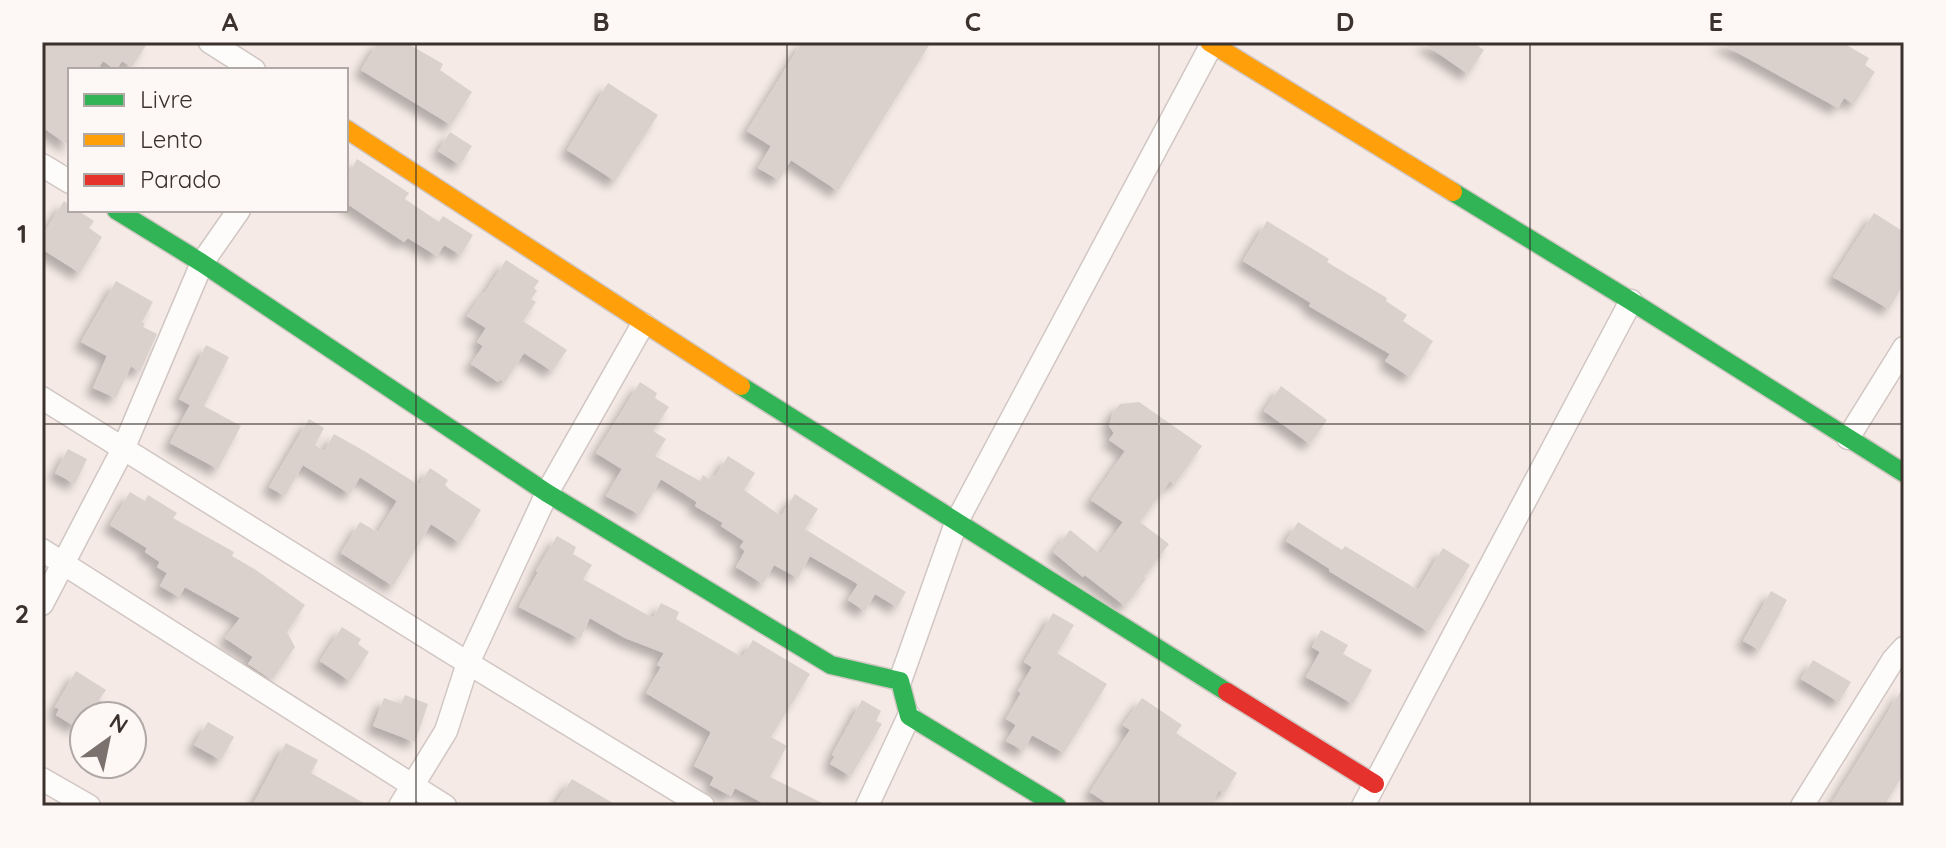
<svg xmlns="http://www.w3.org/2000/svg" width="1946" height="848" viewBox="0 0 1946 848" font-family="Quicksand,sans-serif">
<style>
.building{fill:#dad1cc;filter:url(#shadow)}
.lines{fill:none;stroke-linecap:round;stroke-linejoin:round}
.street-casing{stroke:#d0c6c2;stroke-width:25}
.fast-casing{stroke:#d0c6c2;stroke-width:21}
.slow-casing{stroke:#d0c6c2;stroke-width:21}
.jam-casing{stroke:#d0c6c2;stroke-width:21}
.street{stroke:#fefcfb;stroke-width:22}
.fast{stroke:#30b455;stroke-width:18}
.slow{stroke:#ff9f0a;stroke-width:18}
.jam{stroke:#e5322d;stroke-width:18}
.grid{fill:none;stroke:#3b312d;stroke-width:2;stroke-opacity:0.55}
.neatline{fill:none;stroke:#3b312d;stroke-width:3}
.grid-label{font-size:26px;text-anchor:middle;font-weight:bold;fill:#3b312d}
</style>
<defs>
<filter id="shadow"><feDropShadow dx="-7" dy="7" stdDeviation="4" flood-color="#0004"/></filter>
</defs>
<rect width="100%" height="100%" fill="#f5eae5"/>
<!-- building -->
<path class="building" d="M42,42h106l-16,25 -10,-6 -6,9 -13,-9 -6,9h-27v76l-28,-19z
M378,42h27l38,22 -3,6 32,22 -21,33 -90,-55z
M802,42h129l-93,149 -47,-31 -12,20 -21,-12 13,-22 -24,-15z
M1422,42h50l12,8 -16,24z
M1718,42h123l28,16 -4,7 10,7 -21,32 -10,-6 -6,10z
M608,83l50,32 -43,66 -48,-31z
M450,132l22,14 -12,19 -22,-14z
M357,159l52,34 -4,6 34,23 4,-6 30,19 -12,20 -17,-10 -7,11 -29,-18 -4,4 -58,-39v-24z
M64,201l6,5v4h7l17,11 -5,7 13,9 -22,36 -38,-24v-13z
M1874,213l30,19v51l-15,26 -56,-32z
M1267,221l62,38 -2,3 60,36 -1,3 21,14 -4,6 30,20 -23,36 -25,-16 5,-7 -81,-48 2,-3 -68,-42z
M506,260l33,21 -5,7 3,3 -6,8 5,3 -13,19 44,29 -15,21 -28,-18 -19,29 -5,-3 -2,3 -27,-18 12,-18 -6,-4 9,-14 -19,-12 16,-23 1,1z
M116,281l37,21 -11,20 3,2 -2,3 14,7 -17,38 -9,-6 -15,32 -23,-10 14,-32 -26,-14z
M206,345l23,12 -25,49 37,20 -23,43 -48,-26 20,-38 -11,-6z
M640,382l17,11 -2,5 14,9 -16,24 13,8 -11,17 45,25 3,-6 6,4 3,-4 3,2 13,-21 27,17 -11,17 37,26 14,-22 23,15 -13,20 101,63 -9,15 -22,-13 -10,17 -17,-11 10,-16 -48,-28 -12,22 -24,-13 -11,19 -27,-17 9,-16 -5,-4 4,-6 -23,-15 2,-3 -28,-17 2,-4 -36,-23 -21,36 -34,-19 16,-27 -26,-16z
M1281,386l46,34 -17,24 -46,-33z
M1139,402l63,44 -27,38 -5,-3 -30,41 29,22 -25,33 2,2 -21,27 -40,-31 -2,2 -30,-25 17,-22 30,24 23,-32 -32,-22 34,-49 -16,-11 5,-7 -5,-7 4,-14 7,-8z
M309,419l15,9 -9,17 9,6 10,-17 32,18 53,33 11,-17 18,12 -3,5 4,4 32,21 -21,33 -29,-19 -38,62 -52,-33 19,-31 18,10 19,-31 -37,-24 -10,17 -47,-29 -18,31 -16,-9z
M68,449l19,10 -12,25 -20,-11z
M130,492l15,9 3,-6 29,18 -4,5 61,34 -2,4 24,14 49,35 -18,27 8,15 -23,33 -24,-16 5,-7 -28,-19 15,-20 -55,-31 -6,10 -19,-11 7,-13 -10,-6 3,-5 -15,-10 2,-4 -37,-23z
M1298,522l44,28 3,-4 73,44 25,-42 27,17 -41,67 -100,-61 1,-2 -44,-28z
M557,536l19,11 -3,7 19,11 -9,14 70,39 8,-15 18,9 -3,7 66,38 11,-17 57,34 -39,63 16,9 -17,31 58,29h-60l-33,-18 -4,8 -21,-11 4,-8 -20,-11 17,-34 -65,-39 15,-26 -4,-2 7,-12 -39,-15 -35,-20 -10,21 -61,-32 19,-35 -2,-1z
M1771,591l16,9 -27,50 -17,-9z
M1053,613l21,12 -17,28 50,31 -43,69 -32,-18 -8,16 -18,-10 10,-16 -10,-6 15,-26 -3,-2 14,-24 -8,-5z
M342,627l19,12 -3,5 11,8 -19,29 -30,-20z
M1321,630l27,15 -5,9 29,16 -19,34 -47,-27 14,-25 -8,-5z
M1813,660l38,22 -12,20 -38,-23z
M76,671l30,19 -7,10 25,16h-41l-7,11 -20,-12 3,-6 -4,-2z
M1904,686v87l-20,33h-54z
M405,695l23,9 -13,38 -42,-16 11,-28 17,6z
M1142,698l40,27 -6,8 61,40 -13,21 -5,-4 -8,16h-100l-21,-14 40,-62 -7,-5z
M862,700l19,11 -5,10 6,3 -31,52 -21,-12 5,-8 -3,-1z
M208,722l26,15 -13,23 -27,-15z
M286,743l32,17 -7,13 58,33h-117z
M572,779l46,27h-64z"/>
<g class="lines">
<defs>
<path id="street" d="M210,42l44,28
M42,165l28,17
M42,398l426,265 235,143
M1848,438l56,-90
M42,550l403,256
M42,604l82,-157 78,-184 37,-53
M900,681l56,-158 257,-481
M42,779l47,27
M400,806l46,-75 22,-68 79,-170 96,-169
M867,806l42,-90
M1363,806l268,-505
M1802,806l91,-146 11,-12"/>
<path id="fast" d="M1453,192l178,109 273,172
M116,210l86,53 345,230 284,172 69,16 9,35 148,90
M741,386l486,306"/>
<path id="slow" d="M1209,42l244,150
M346,129l395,257"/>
<path id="jam" d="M1227,692l148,92"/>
</defs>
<!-- street casing -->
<use href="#street" class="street-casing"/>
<!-- fast casing -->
<use href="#fast" class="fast-casing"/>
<!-- slow casing -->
<use href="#slow" class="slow-casing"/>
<!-- jam casing -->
<use href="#jam" class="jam-casing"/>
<!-- street -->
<use href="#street" class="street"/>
<!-- fast -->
<use href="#fast" class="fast"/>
<!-- slow -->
<use href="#slow" class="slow"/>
<!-- jam -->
<use href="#jam" class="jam"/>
</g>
<!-- grid -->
<path class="grid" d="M416,42v764M787,42v764M1159,42v764M1530,42v764M42,424h1862"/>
<!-- border -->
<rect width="1946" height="848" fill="none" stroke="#fdf7f5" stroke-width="88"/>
<!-- legend -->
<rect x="68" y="68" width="280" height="144" fill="#fdf7f5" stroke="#afa8a5" stroke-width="2"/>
<rect x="84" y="94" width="40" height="12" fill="#30b455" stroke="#afa8a5" stroke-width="2"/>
<text x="140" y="108" font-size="24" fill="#3b312d">Livre</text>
<rect x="84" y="134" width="40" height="12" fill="#ff9f0a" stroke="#afa8a5" stroke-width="2"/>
<text x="140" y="148" font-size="24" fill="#3b312d">Lento</text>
<rect x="84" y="174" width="40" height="12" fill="#e5322d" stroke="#afa8a5" stroke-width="2"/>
<text x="140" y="188" font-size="24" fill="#3b312d">Parado</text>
<!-- north arrow -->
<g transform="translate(108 740) rotate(33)"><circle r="38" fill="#fdf7f5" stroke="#afa8a5" stroke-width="2"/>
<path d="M0-6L14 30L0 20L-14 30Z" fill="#7c726d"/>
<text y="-12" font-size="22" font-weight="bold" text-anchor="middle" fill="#3b312d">N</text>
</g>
<rect x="44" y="44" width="1858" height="760" class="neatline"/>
<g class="grid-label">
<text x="230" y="31">A</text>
<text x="601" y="31">B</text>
<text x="973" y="31">C</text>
<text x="1345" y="31">D</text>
<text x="1716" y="31">E</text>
<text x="22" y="243">1</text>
<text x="22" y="623">2</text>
</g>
</svg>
